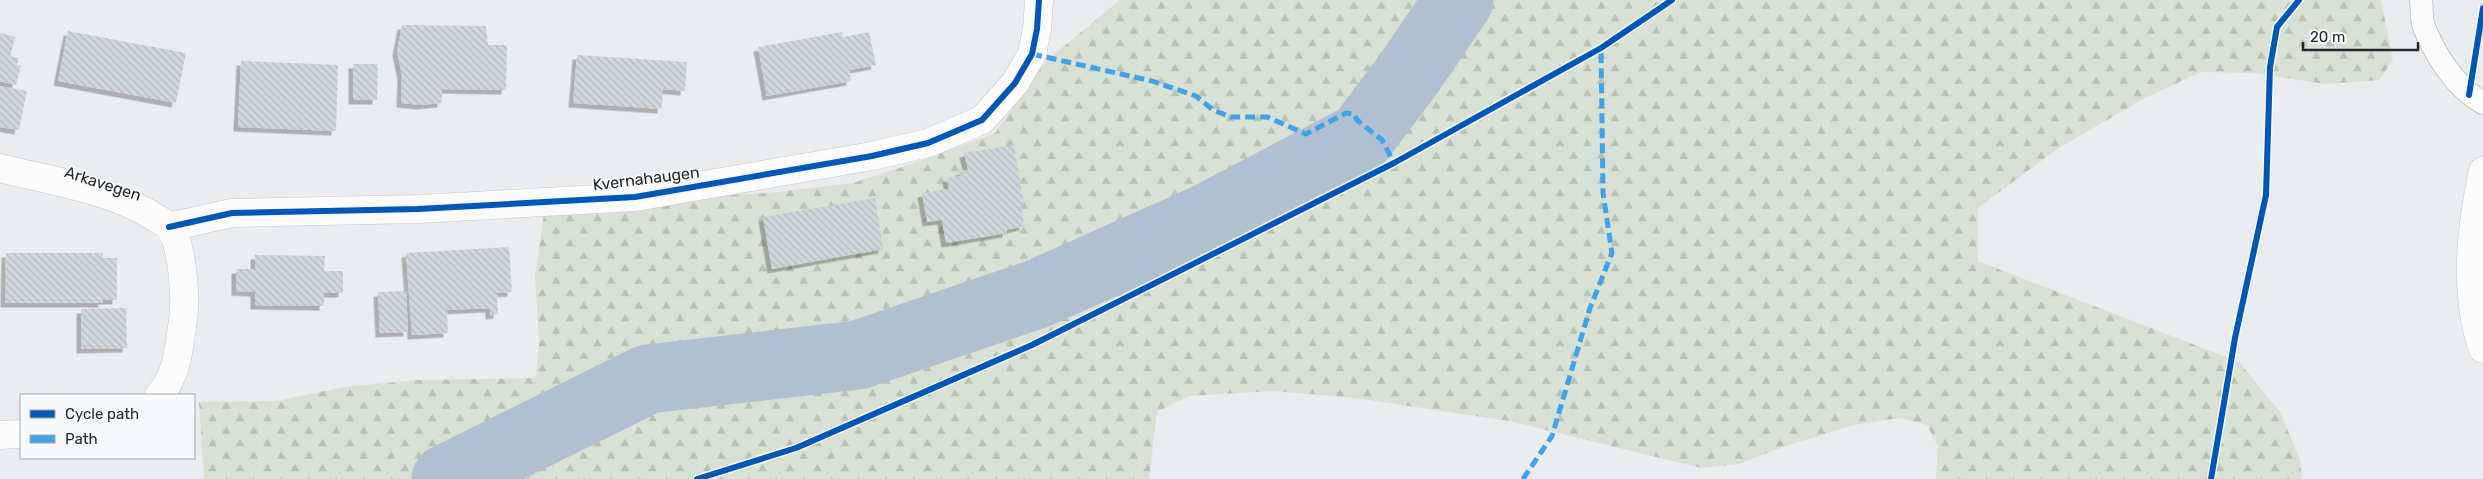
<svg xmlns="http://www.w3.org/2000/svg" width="2483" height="479" viewBox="0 0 2483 479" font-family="Rubik,sans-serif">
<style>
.forest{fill:url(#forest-firs)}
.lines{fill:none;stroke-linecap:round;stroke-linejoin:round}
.river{stroke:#b1c0d1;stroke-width:69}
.building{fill:url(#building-back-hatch);filter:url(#shadow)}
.lane-casing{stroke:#c4c6c7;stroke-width:24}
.street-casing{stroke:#c4c6c7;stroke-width:29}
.secondary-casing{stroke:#c4c6c7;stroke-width:29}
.path{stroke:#cccccd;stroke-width:3;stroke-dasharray:4 2.5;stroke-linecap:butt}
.lane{stroke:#fcfcfd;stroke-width:22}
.street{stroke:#fcfcfd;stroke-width:28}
.secondary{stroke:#fcfcfd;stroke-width:28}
.quiet{stroke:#3ea3eb;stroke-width:5;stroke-dasharray:10 5;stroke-linecap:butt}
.cycleway-casing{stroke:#f6fafd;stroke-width:9}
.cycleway{stroke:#0057b8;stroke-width:6}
.labels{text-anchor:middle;stroke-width:4;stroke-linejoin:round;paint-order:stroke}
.street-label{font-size:16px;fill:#272829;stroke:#f6fafd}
</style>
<defs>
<pattern id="forest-firs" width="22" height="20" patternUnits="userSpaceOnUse" patternTransform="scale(1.25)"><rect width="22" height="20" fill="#d8e1d4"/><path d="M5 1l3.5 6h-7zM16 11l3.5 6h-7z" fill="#b9c1b6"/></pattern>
<pattern id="building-back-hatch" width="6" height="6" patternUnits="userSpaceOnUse" patternTransform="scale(1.25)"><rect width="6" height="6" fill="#d0d7dc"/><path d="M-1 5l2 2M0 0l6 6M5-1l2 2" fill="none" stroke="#b3b9bd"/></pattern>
<filter id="shadow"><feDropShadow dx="-4.5" dy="4.5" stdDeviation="0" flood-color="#0004"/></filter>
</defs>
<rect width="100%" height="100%" fill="#eaedef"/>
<!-- forest -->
<path class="forest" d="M1120,0h1261l12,60 -14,20 -53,4 -73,-11 -52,-1 -56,26 -88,51 -79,59v53l261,101 41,50 20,47 2,20h-366l2,-33 -11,-21 -28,-7 -45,7 -68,21 -47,18 -38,4 -192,-47 -154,-23 -82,-7 -84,5 -32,16 -8,67h-945l-5,-77 77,-1 68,-14 73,-7 119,-2 3,-35 -4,-66 9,-63 134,-17 90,-4 85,-10 64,-21 78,-29 51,-72z"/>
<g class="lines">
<!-- river -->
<path class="river" d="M446,479l202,-100 210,-24 179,-61 168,-75 156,-82 49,-65 49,-72"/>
</g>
<!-- building -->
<path class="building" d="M402,25l84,1 2,19h19l-1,45 -64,-1v14l-21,2 -20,-2 1,-27 -5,-25z
M68,31l118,22 -10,50 -118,-22z
M842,32l1,5 26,-5 7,33 -27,5 2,11 -84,15 -9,-49z
M0,33l15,4 -5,19 9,2 -2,7 4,1 -5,19 -16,-4z
M577,55l110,7 -2,29 -22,-2 -1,20 -89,-6z
M241,61l97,4 -2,66 -98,-4z
M353,64h25l-1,36h-24z
M0,86l27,5 -8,39 -19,-3z
M1014,145l10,61h-3l3,20 -17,4v3l-61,10 -4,-23 -15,2 -5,-29 27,-4 -2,-11 14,-2 -2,-5 9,-1 -4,-17z
M875,198l8,51 -111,20 -9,-52z
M509,247l3,45 -15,1 1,21 -8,1v-7l-43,2 1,23 -36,2 -6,-82z
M6,253h97v5h14v42h-14v3h-98z
M255,255l70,1 -1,15h19v22h-19v13l-69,-1v-13l-19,-1v-22h19z
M406,291l2,41 -28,1 -2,-41z
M126,308l1,40 -46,1v-40z"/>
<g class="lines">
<defs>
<path id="lane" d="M2421,0c1,8 0,19 3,27 11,28 32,61 59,76"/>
<path id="street" d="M0,168c51,13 111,21 156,50 4,3 10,5 13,9 14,17 17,71 14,93 -4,25 -5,56 -24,75
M169,227l63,-14 186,-4 217,-12 237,-41 56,-13 54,-23 33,-37 17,-29 5,-25 2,-29
M0,435l21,-1"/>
<path id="secondary" d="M2483,171c-12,57 -20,121 0,178"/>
</defs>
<!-- lane casing -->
<use href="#lane" class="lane-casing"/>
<!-- street casing -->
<use href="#street" class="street-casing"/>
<!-- secondary casing -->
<use href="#secondary" class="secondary-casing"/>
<!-- path -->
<path class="path" d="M2211,479l24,-141 31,-143 4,-128 7,-40 22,-27"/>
<!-- lane -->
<use href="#lane" class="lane"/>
<!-- street -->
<use href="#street" class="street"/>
<!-- secondary -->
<use href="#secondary" class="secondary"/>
<!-- quiet -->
<path class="quiet" d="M1032,54l120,27 44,15 17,14 18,7h36l39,17 40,-21 8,1 3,6 25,20 12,23
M1523,479l29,-43 38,-128 22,-55 -9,-60 -2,-145"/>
<defs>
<path id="cycleway" d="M2469,95l14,-87
M169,227l63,-14 186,-4 217,-12 237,-41 56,-13 54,-23 33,-37 17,-29 5,-25 2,-29
M697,479l99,-31 236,-103 362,-182 207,-115 71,-48
M2211,479l24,-141 31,-143 4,-128 7,-40 22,-27"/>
</defs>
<!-- cycleway casing -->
<use href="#cycleway" class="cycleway-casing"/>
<!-- cycleway -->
<use href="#cycleway" class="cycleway"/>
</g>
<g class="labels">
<!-- street labels -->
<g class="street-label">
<text transform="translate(646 178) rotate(-7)" y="6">Kvernahaugen</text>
<text transform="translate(103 183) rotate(18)" y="6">Arkavegen</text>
</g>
</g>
<!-- legend -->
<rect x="20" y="394" width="175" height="65" fill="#f6fafd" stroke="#a3a6a8"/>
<rect x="30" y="410" width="25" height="8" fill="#0057b8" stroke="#a3a6a8"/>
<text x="65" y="419" font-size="15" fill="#272829">Cycle path</text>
<rect x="30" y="435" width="25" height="8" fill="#3ea3eb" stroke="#a3a6a8"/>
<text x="65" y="444" font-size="15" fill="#272829">Path</text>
<!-- scale -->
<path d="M2303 42v8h115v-8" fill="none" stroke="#272829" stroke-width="2.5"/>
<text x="2310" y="42" font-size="15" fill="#272829" stroke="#f6fafd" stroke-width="4" paint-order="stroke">20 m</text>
</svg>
